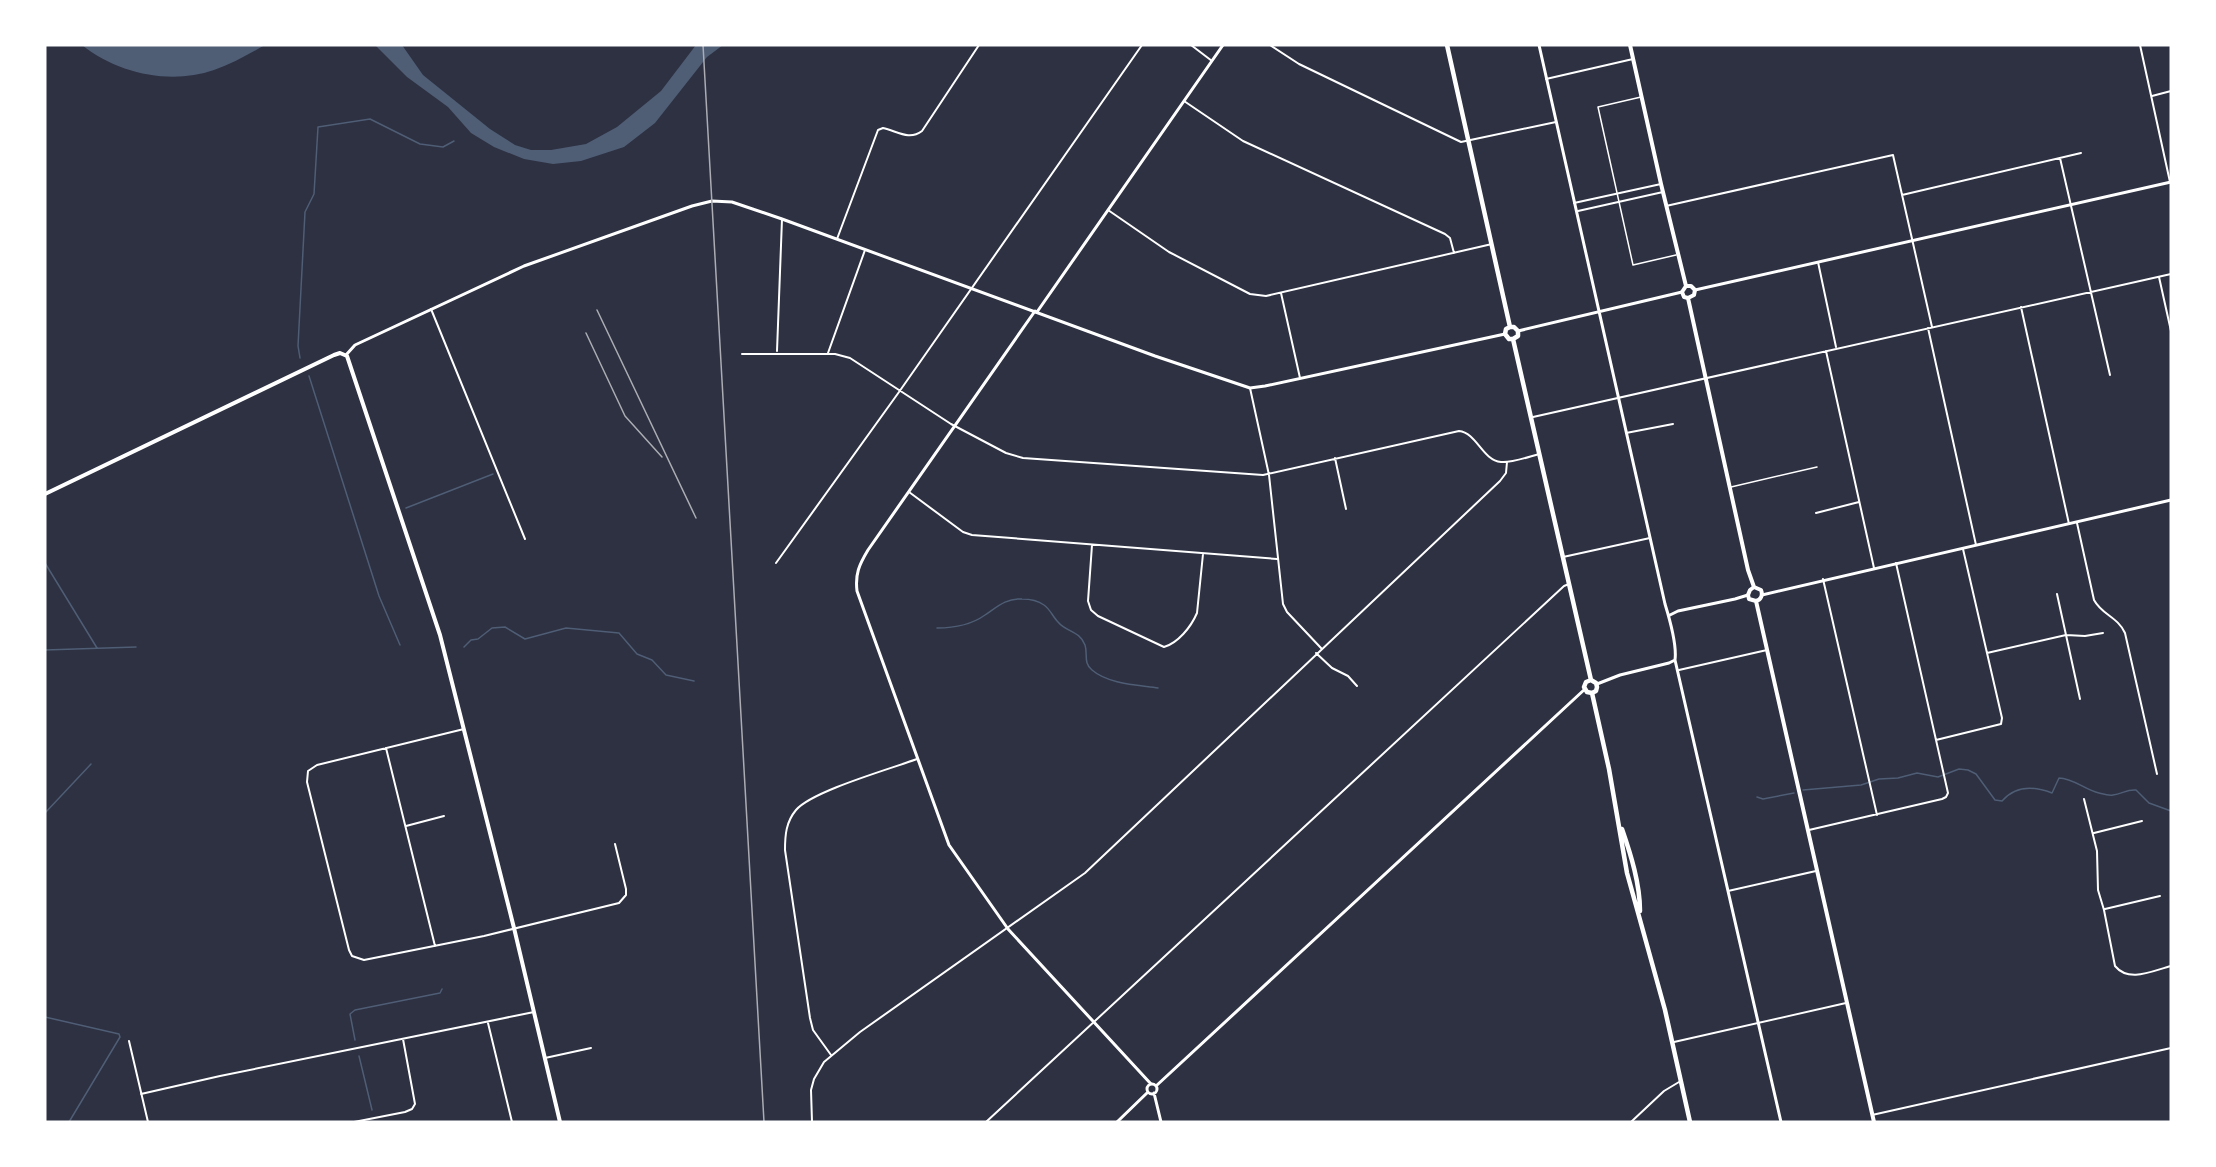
<svg xmlns="http://www.w3.org/2000/svg" width="2216" height="1167" viewBox="0 0 2216 1167" font-family="Manrope,sans-serif">
<style>
.water{fill:#4f5d75}
.lines{fill:none;stroke-linecap:round;stroke-linejoin:round}
.stream{stroke:#4f5d75;stroke-width:1.5}
.service{stroke:#fff;stroke-width:1.5}
.pedestrian{stroke:#fff;stroke-width:2}
.minor{stroke:#fff;stroke-width:2}
.tertiary{stroke:#fff;stroke-width:3}
.secondary{stroke:#fff;stroke-width:4}
.trunk{stroke:#fff;stroke-width:4.5}
.rail{stroke:#abadb3;stroke-width:1.5}
</style>
<rect width="100%" height="100%" fill="#2d3142"/>
<!-- water -->
<path class="water" d="M82,45h183c-16,9 -33,19 -51,25 -43,15 -96,4 -132,-25z
M375,45h27l21,30 67,54 25,16 16,5h20l35,-6 31,-17 44,-36 35,-46h27l-16,12 -52,66 -31,24 -43,14 -28,3 -29,-5 -30,-12 -23,-14 -23,-26 -41,-30z"/>
<g class="lines">
<!-- stream -->
<path class="stream" d="M300,358l-2,-12 7,-134 9,-18 4,-67 52,-8 50,25 23,3 11,-6
M309,376l70,220 21,49
M406,508l87,-34
M45,563l52,85
M937,628c17,0 34,-3 48,-13 12,-8 21,-17 37,-16 7,0 15,1 22,6 6,4 9,12 14,17 8,10 22,9 27,23 3,9 -2,18 7,25 16,14 46,15 66,18
M464,647l7,-7 7,-1 14,-11 13,-1 20,12 41,-11 53,5 18,21 15,6 14,15 28,6
M45,650l91,-3
M1803,790l58,-5 18,-6 19,-1 19,-5 21,4 21,-8 9,1 8,4 19,26 7,1c14,-16 32,-15 50,-8l7,-15c14,0 26,12 40,15 4,1 10,3 14,2 9,-1 14,-6 23,-5l13,13 22,8
M1757,797l6,2 31,-6
M45,813l46,-49
M45,1017l74,17 1,3 -51,85
M355,1040l-5,-26 5,-4 85,-17 2,-4
M359,1056l13,54"/>
<!-- service -->
<path class="service" d="M1641,97l-43,10 35,158 43,-10
M1731,487l86,-20"/>
<!-- pedestrian -->
<path class="pedestrian" d="M1626,433l47,-9"/>
<!-- minor -->
<path class="minor" d="M1191,45l21,16
M1270,45l29,19 162,78 95,-20
M2140,45l30,137
M1546,79l87,-20
M2152,96l19,-5
M1184,101l59,40 202,93 5,4 4,15
M2060,158l50,217
M1902,195l179,-42
M1574,203l87,-19
M1666,206l227,-51 39,172
M1108,210l61,42 81,42 16,2 226,-52
M1578,211l85,-19
M837,239l41,-109 5,-2c14,3 26,13 39,3l57,-86
M1818,262l18,85
M2159,277l12,54
M1281,293l19,85
M2021,307l48,217
M431,309l94,230
M1928,328l48,217
M777,351l5,-132
M1826,351l48,217
M828,353l37,-103
M742,354h93l15,4 101,66 55,29 17,5 240,17 196,-44c18,2 23,29 42,31 11,1 27,-5 38,-8
M1250,388l19,87 14,129 4,8 34,36
M1533,417l638,-143
M1335,458l11,51
M909,492l54,40 9,3 305,24
M1816,513l43,-11
M2077,523l17,77c8,15 24,17 31,33l32,141
M1092,545l-4,56 3,9 7,6 66,31c14,-4 27,-20 33,-34l6,-59
M1563,557l87,-19
M776,563l123,-171 243,-347
M1823,579l54,236
M2057,594l9,41 19,1 18,-3
M1316,653l16,15 16,8 9,10
M1987,653l79,-18 14,64
M1679,670l88,-20
M464,729l-147,36 -9,6 -1,11 42,168 3,6 12,4 120,-24 135,-33 7,-8v-6l-11,-45
M1936,740l65,-16 1,-6 -39,-169
M386,748l49,198
M2084,799l13,52 1,39 6,20 11,56c14,17 37,5 56,0
M406,826l38,-10
M1809,830l133,-31 4,-2 2,-4 -52,-230
M2094,833l48,-12
M1728,891l88,-20
M2105,909l55,-13
M488,1023l24,99
M129,1041l19,81
M1674,1042l172,-39
M831,1055l-18,-25 -3,-12 -25,-168c0,-15 1,-28 11,-40 16,-19 94,-41 121,-51
M545,1058l46,-10
M141,1094l79,-18 314,-64
M1872,1115l299,-67
M354,1122l51,-10 7,-3 3,-5 -12,-65
M812,1122l-1,-32 3,-11 10,-17 36,-30 225,-159 415,-392 6,-8 1,-11
M986,1122l578,-536 5,-2
M1631,1122l33,-31 15,-9"/>
<!-- tertiary -->
<path class="tertiary" d="M1539,45l126,559c4,13 12,41 10,56l106,462
M1695,290l476,-108
M1035,311l-167,239c-9,15 -13,24 -11,41l92,254 59,84 143,155
M1037,312l186,-267
M1518,331l164,-39
M346,355l9,-10 169,-79 168,-60 20,-5 20,1 50,17 373,137 95,32 15,-2 240,-52
M1762,595l409,-95
M1670,615l8,-4 57,-12 13,-4
M1597,684l23,-9 49,-12 6,-3
M1147 1089a5 5 0 1 1 10 0a5 5 0 1 1-10 0Z
M1156,1086l429,-397
M1154,1093l7,29
M1117,1122l31,-30"/>
<!-- secondary -->
<path class="secondary" d="M1630,45l31,139 25,102
M1686,286h5l4,4 -1,5 -6,3
M1686,286l-4,6 2,5 4,1
M1688,298l60,272 6,17
M45,494l289,-139 6,-2 7,3 93,279 74,293 46,194
M1754,587l-4,3 -2,5 1,4 7,2
M1754,587l7,3c2,5 0,10 -5,11
M1756,601l118,521"/>
<!-- trunk -->
<path class="trunk" d="M1447,45l63,282
M1510,327l-4,2 -1,5 4,5h4
M1510,327h4l4,4v5l-5,3
M1513,339l78,341
M1591,680l-5,2 -2,5 3,5 5,1
M1591,680l5,3 1,4 -1,4 -4,2
M1592,693l17,76 18,104 38,137 25,112
M1622,829c9,26 18,55 18,82"/>
<!-- rail -->
<path class="rail" d="M703,45l61,1077
M597,310l99,208
M586,333l39,83 37,41"/>
</g>
<!-- border -->
<rect width="2216" height="1167" fill="none" stroke="#ffffff" stroke-width="93"/>
</svg>
